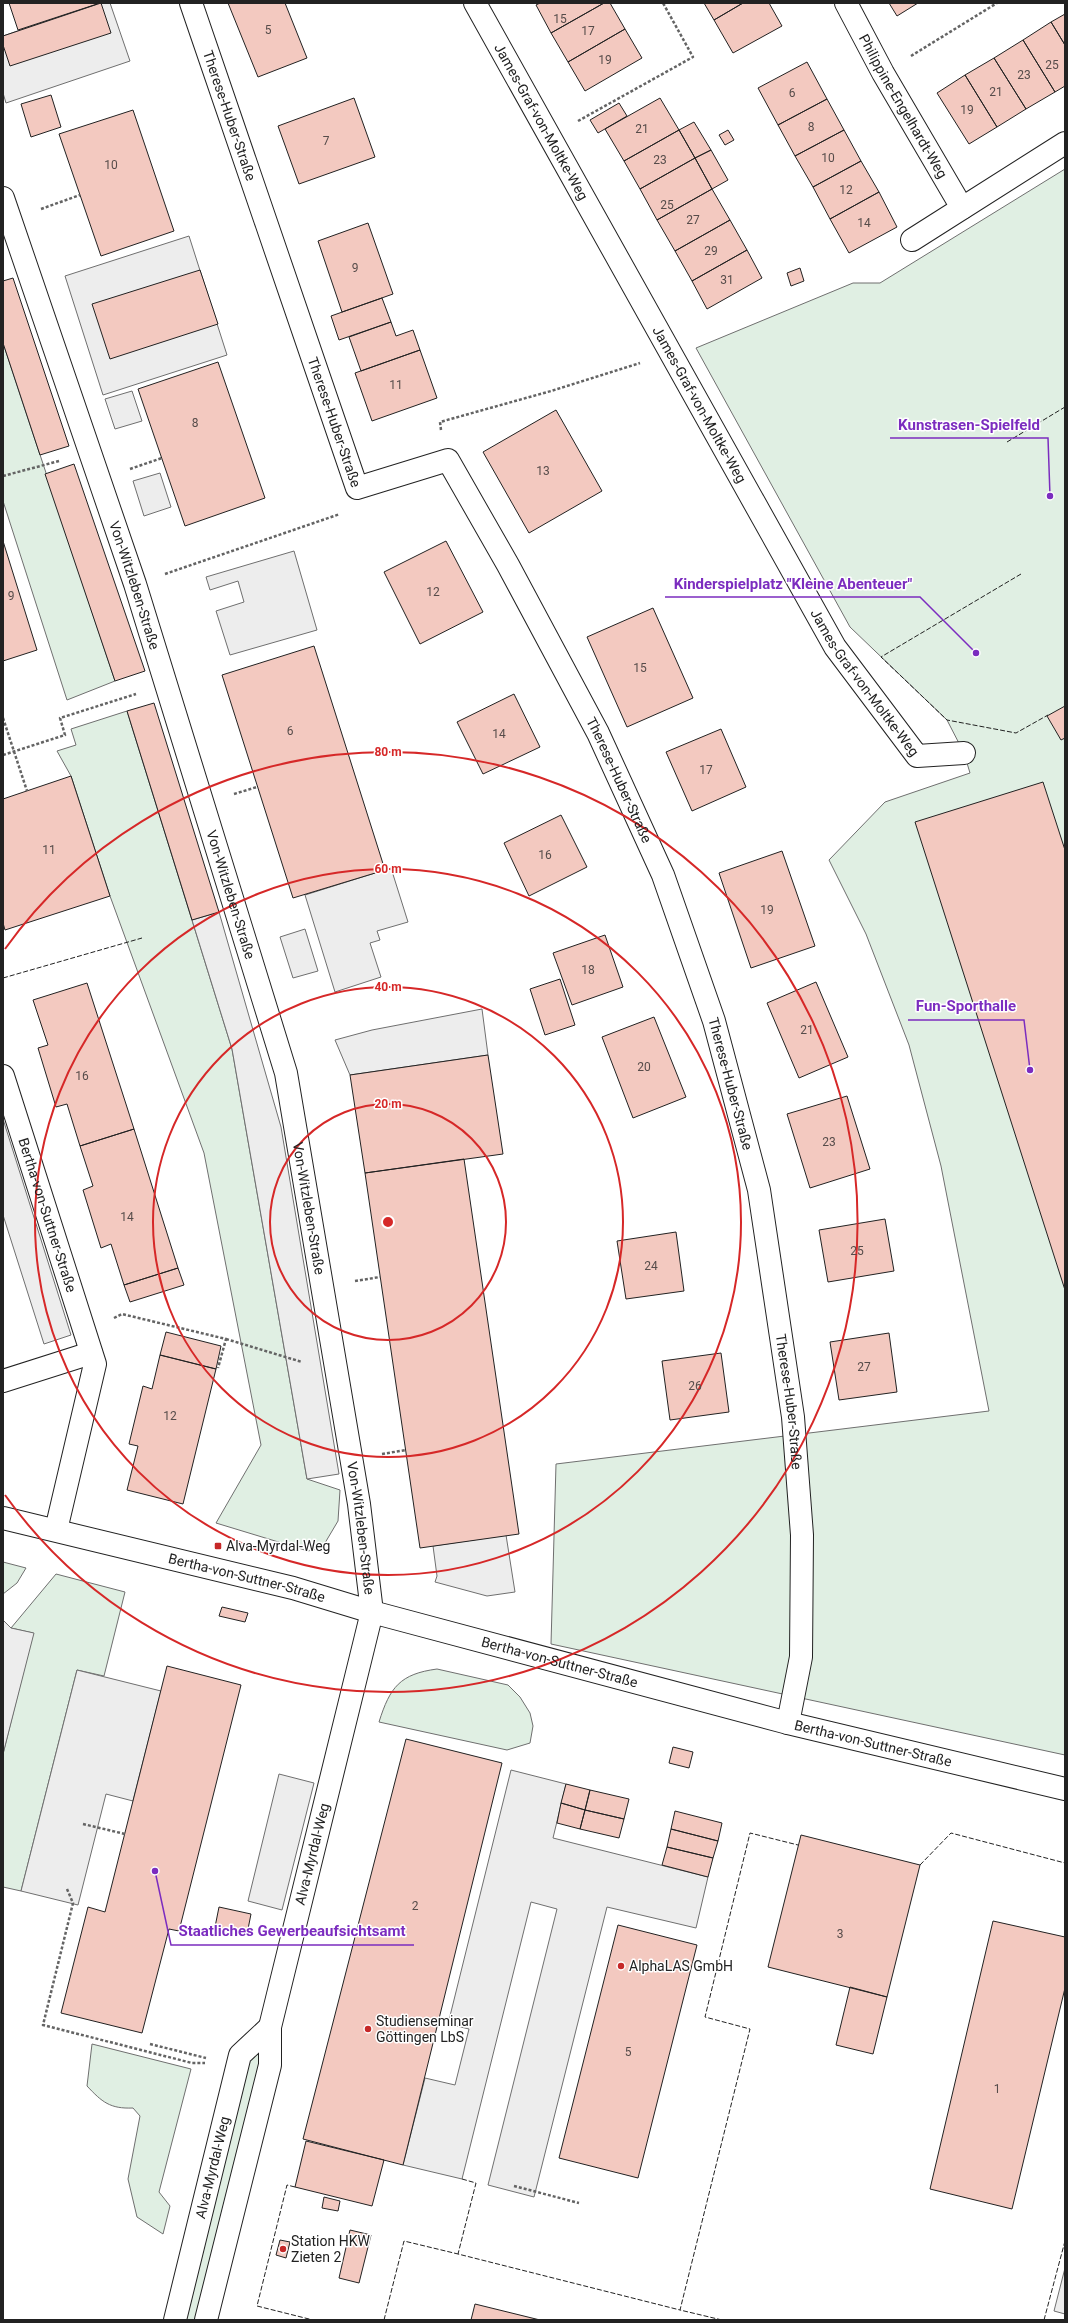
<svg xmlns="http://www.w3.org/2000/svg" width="1068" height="2323" viewBox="0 0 1068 2323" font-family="Roboto,sans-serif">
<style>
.green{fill:#e0efe3;stroke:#6f6f6f}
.parking{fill:#ededed;stroke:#6f6f6f}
.building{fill:#f3c9c0;stroke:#222}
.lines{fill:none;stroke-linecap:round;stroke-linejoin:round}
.street-casing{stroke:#222;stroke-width:24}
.path{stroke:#646464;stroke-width:2.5;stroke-dasharray:3 2;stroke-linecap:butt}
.street{stroke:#fff;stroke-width:22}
.fence{stroke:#222;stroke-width:1;stroke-dasharray:5 2;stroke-linecap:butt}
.ring{fill:none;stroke:#d62828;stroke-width:2}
.poi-dot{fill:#c62828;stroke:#fff;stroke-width:1.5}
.labels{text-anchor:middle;stroke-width:3;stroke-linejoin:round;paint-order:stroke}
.number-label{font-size:12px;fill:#564c4a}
.street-label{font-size:14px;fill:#222;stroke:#fff}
.poi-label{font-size:14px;fill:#222;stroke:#fff;text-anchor:start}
.centre{fill:#d62828;stroke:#fff;stroke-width:2}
.ring-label{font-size:12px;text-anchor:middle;font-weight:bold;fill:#d62828;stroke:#fff;stroke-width:3;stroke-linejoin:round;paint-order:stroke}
.leader{fill:none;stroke:#7b2cbf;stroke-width:1.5}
.callout-dot{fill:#7b2cbf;stroke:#fff;stroke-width:1.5}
.callout-label{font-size:15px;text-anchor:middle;font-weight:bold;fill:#7b2cbf;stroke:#fff;stroke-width:3;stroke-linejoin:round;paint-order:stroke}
</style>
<rect width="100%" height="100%" fill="#fff"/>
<!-- green -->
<path class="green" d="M1065,169v1586l-514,-111 5,-180 433,-53 -48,-245 -32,-121 -43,-111 -37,-74 56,-58 85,-29 -6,-20 -17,-33 -97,-93 -154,-279 157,-65h27z
M3,343l112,338 -48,19 -64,-199z
M127,711l105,338 75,430 33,11 -2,31 -16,27 -14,3 -92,-28 45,-78 -57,-292 -94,-257 -39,-120 -14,-25 19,-6 -5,-16z
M3,1562l23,6 -9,15 -14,11z
M56,1574l69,18 -21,84 -27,-6 -56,221 -18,-4v-133l30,-121 -22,-5z
M437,1669l71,16 12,12 10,16 3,13 -3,17 -23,7 -128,-28c11,-35 21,-48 58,-53z
M92,2044l99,25 -32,123 11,14 -7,28 -26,-17 -9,-38 12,-63 -7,-8c-23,1 -31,-6 -46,-22z
M254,2053l9,4 -61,263h-21l62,-258z"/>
<!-- parking -->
<path class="parking" d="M99,3h11l20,58 -124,42 -3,-10v-57z
M189,236l38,119 -124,40 -38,-119z
M132,391l10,30 -27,8 -10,-30z
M160,473l11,34 -27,9 -11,-35z
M294,551l23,79 -87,25 -14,-44 28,-9 -6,-21 -28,9 -4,-13z
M391,868l17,54 -31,9 3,9 -10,3 11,34 -46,15 -30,-97z
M219,912l62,215 58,347 -32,5 -75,-430 -40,-129z
M305,929l13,42 -25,7 -13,-41z
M482,1009l6,46 -138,20 -15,-35 37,-10z
M3,1119l68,216 -27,9 -41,-129z
M506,1535l9,57 -28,4 -52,-14 2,-6 -4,-30z
M3,1620l8,8 23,5 -31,121z
M77,1670l84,21 -28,110 -27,-7 -28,111 -57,-14z
M511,1770l55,14 -13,54 155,39 -12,51 -89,-21 -73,290 -46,-12 69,-276 -26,-7 -69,277 -59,-14 22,-87 30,7 14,-56 -21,-5z
M279,1774l35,9 -32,127 -34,-9z
M1065,2268v46l-11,-3z"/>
<!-- building -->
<path class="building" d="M9,3h87l1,1 -79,26z
M101,3l10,30 -101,33 -7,-21v-9z
M228,3h57l22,55 -49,19z
M540,3h64l-53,30 -15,-28z
M604,3h6l15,26 -57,33 -17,-29z
M704,3h39l-29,17z
M743,3h26l13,23 -49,27 -19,-33z
M889,3h29l-21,13z
M1065,14v31l-14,-23z
M1051,22l14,23v41l-10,6 -32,-52z
M625,29l17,29 -57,33 -17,-29z
M1023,40l32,52 -29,17 -32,-51z
M994,58l32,51 -29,18 -32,-52z
M807,62l20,37 -49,26 -20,-37z
M965,75l32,52 -28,17 -32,-51z
M51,95l10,32 -30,10 -10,-33z
M354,98l21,59 -76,27 -21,-58z
M660,98l19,32 -55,31 -19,-32z
M827,99l17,31 -49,26 -17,-31z
M619,103l8,13 -29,17 -8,-13z
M133,110l41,121 -73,25 -42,-122z
M694,122l17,28 -16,8 -16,-28z
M679,130l16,28 -55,31 -16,-28z
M728,130l6,10 -9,5 -6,-10z
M844,130l17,31 -48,26 -18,-31z
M711,150l17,30 -16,9 -17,-31z
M695,158l17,31 -55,31 -17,-31z
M861,161l18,31 -49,27 -17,-32z
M712,189l18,31 -55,31 -18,-31z
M879,192l18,35 -48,26 -19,-34z
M730,220l17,30 -55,31 -17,-30z
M368,223l25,71 -51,18 -24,-71z
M747,250l15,28 -55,31 -15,-28z
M800,268l4,13 -13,5 -4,-13z
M200,270l18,54 -108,35 -18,-55z
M13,278l56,168 -29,9 -37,-112v-62z
M382,298l9,24 -52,18 -8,-24z
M391,322l5,14 17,-6 7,20 -59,21 -12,-34z
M420,350l17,48 -65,23 -17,-48z
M218,362l47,136 -80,28 -47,-137z
M556,410l46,81 -73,42 -46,-81z
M74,464l71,207 -30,10 -70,-207z
M3,541l34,109 -34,11z
M446,541l37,71 -63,32 -36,-72z
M653,608l40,90 -66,29 -40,-90z
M314,646l71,224 -92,28 -71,-223z
M514,694l26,53 -57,27 -26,-52z
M154,703l65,209 -27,8 -65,-209z
M1065,706v32l-4,2 -14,-24z
M721,729l25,58 -54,24 -26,-59z
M71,776l39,120 -105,34 -2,-7v-124z
M1043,782l22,68v440l-150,-468z
M561,815l26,52 -58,29 -25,-53z
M782,851l33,95 -64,22 -32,-95z
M605,935l18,52 -51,18 -19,-52z
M560,979l15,46 -30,10 -15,-46z
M816,982l32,75 -49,21 -32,-75z
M87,983l47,146 -54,17 -13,-42 -11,3 -18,-59 10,-3 -15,-45z
M654,1017l32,80 -53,21 -31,-81z
M488,1055l15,99 -138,19 -15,-98z
M847,1096l23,73 -60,19 -23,-74z
M134,1129l44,139 -54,17 -13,-41 -10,4 -18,-58 10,-4 -13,-40z
M464,1159l55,375 -99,14 -55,-375z
M885,1219l9,52 -66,11 -9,-52z
M676,1232l8,59 -58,8 -9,-58z
M178,1268l6,17 -54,17 -6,-17z
M166,1332l55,14 -5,23 -56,-14z
M889,1333l8,59 -58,8 -9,-58z
M721,1353l8,59 -59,8 -8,-59z
M160,1355l56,14 -33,135 -56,-14 11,-44 -9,-2 14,-58 9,3z
M222,1607l26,6 -3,9 -26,-6z
M167,1666l74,19 -62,246 -10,-2 -27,104 -81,-20 27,-106 17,5z
M406,1739l96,24 -99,402 -100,-26z
M673,1747l20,5 -4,16 -20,-5z
M566,1784l24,6 -5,20 -24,-7z
M590,1790l39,9 -5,20 -39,-9z
M561,1803l24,7 -5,19 -23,-6z
M585,1810l39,9 -5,19 -39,-9z
M675,1811l47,12 -4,18 -47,-12z
M671,1829l47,12 -5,17 -46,-11z
M801,1835l119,30 -33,132 -119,-30z
M667,1847l46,11 -5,19 -46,-12z
M219,1907l32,7 -4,20 -32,-7z
M993,1921l72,16v51l-53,221 -82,-20z
M618,1925l79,20 -59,233 -79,-20z
M850,1987l37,10 -14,57 -37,-9z
M306,2141l78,19 -12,46 -77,-19z
M324,2197l16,4 -2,10 -16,-3z
M350,2230l21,5 -12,48 -20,-5z
M280,2240l10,2 -4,16 -10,-3z
M475,2304l65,16h-69z"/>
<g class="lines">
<defs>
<g id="street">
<path id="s1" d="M191,3l166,485 91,-28 60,105 90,168 65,142 51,146 45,169 34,227 9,118 -1,122 -13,66"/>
<path id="s2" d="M475,3l360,644 82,109 47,-3"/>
<path id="s3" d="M846,3l37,70 79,135"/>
<path id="s4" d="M3,198l132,386 151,489 73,431 13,108 -102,415v38l-64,255"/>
<path d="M912,240l153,-97"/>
<path id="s5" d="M3,1076l92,288 -39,166"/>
<path d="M3,1381l88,-28"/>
<path id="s6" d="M3,1518l290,70 79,24 416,111 277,66"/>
<path id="s7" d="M175,2320l65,-265 30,-28"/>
</g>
</defs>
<!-- street casing -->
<use href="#street" class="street-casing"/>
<!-- path -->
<path class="path" d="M911,56l86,-53
M578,121l115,-64 -30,-54
M41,209l39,-14
M441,430l-1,-8 111,-31 89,-28
M130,469l32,-11
M3,476l56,-15
M165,574l175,-60
M3,718l24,73
M3,755l62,-20 -5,-17 76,-24
M234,794l23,-7
M355,1281l25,-4
M114,1318l8,-4 104,25 -8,29
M226,1339l76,23
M382,1454l24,-4
M83,1824l42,10
M67,1889l6,14 -30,122 149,38h13
M150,2044l56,14
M514,2186l65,17"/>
<!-- street -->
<use href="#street" class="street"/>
<!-- fence -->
<path class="fence" d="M1007,442l58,-35
M1021,574l-140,83 66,63 69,13 32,-18
M3,978l139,-40
M920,1865l31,-32 114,30
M462,2179l14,4 -18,71 222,56
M295,2187l-8,-2 -30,121 56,14
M384,2320l20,-79 54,13
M722,2320l-42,-10 70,-281 -45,-12 45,-184 48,12
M1044,2320l21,-79"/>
</g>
<!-- distance rings -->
<g class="ring">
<circle cx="388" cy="1222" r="118"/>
<circle cx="388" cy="1222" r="235"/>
<circle cx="388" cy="1222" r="353"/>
<path d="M5 949A470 470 0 1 1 5 1495"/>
</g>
<!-- markers -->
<g class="poi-dot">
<rect x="214" y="1542" width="8" height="8" rx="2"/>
<circle cx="621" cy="1966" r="4"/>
<circle cx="368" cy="2029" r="4"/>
<circle cx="283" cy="2249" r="4"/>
</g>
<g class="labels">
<!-- number labels -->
<g class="number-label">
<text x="560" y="23">15</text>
<text x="268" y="34">5</text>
<text x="588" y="35">17</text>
<text x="605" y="64">19</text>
<text x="1052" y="69">25</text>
<text x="1024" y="79">23</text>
<text x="996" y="96">21</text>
<text x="792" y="97">6</text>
<text x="967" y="114">19</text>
<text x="811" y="131">8</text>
<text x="642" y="133">21</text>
<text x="326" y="145">7</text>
<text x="828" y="162">10</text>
<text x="660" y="164">23</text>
<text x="111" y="169">10</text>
<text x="846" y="194">12</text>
<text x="667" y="209">25</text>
<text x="693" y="224">27</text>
<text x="864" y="227">14</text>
<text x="711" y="255">29</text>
<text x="355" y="272">9</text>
<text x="727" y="284">31</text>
<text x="396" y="389">11</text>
<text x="195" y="427">8</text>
<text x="543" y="475">13</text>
<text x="433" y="596">12</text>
<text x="11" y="600">9</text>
<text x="640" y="672">15</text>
<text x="290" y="735">6</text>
<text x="499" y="738">14</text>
<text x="706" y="774">17</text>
<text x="49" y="854">11</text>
<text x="545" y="859">16</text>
<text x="767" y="914">19</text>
<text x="588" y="974">18</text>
<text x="807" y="1034">21</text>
<text x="644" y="1071">20</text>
<text x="82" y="1080">16</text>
<text x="829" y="1146">23</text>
<text x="127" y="1221">14</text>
<text x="857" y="1255">25</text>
<text x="651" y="1270">24</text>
<text x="864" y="1371">27</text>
<text x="695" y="1390">26</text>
<text x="170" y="1420">12</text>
<text x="415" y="1910">2</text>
<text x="840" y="1938">3</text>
<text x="628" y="2056">5</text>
<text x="997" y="2093">1</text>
</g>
<!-- street labels -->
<g class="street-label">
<text dy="5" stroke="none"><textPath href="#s3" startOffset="118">Philippine-Engelhardt-Weg</textPath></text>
<text dy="5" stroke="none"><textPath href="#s1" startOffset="119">Therese-Huber-Straße</textPath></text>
<text dy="5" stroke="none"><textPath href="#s2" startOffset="136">James-Graf-von-Moltke-Weg</textPath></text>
<text dy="5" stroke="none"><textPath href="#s2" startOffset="460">James-Graf-von-Moltke-Weg</textPath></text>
<text dy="5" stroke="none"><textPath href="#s1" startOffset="443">Therese-Huber-Straße</textPath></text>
<text dy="5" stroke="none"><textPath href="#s4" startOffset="409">Von-Witzleben-Straße</textPath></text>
<text dy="5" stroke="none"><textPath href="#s2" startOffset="784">James-Graf-von-Moltke-Weg</textPath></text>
<text dy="5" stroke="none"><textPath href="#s1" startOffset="971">Therese-Huber-Straße</textPath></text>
<text dy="5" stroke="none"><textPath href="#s4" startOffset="733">Von-Witzleben-Straße</textPath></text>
<text dy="5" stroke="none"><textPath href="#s1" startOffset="1295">Therese-Huber-Straße</textPath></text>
<text dy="5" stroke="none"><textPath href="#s4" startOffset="1057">Von-Witzleben-Straße</textPath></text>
<text dy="5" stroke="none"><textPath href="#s5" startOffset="146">Bertha-von-Suttner-Straße</textPath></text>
<text dy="5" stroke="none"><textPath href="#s1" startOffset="1619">Therese-Huber-Straße</textPath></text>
<text dy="5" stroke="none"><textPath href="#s4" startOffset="1381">Von-Witzleben-Straße</textPath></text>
<text dy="5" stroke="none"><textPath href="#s6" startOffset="251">Bertha-von-Suttner-Straße</textPath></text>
<text dy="5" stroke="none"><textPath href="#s6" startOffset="575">Bertha-von-Suttner-Straße</textPath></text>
<text dy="5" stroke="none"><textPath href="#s6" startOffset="899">Bertha-von-Suttner-Straße</textPath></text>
<text transform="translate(312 1854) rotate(-76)" y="5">Alva-Myrdal-Weg</text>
<text dy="5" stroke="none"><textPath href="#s7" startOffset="157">Alva-Myrdal-Weg</textPath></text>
</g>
<!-- poi labels -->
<g class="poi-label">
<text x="226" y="1551">Alva-Myrdal-Weg</text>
<text x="629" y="1971">AlphaLAS GmbH</text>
<text x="376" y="2026">Studienseminar<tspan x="376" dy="16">Göttingen LbS</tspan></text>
<text x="291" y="2246">Station HKW<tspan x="291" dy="16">Zieten 2</tspan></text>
</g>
</g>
<circle cx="388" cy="1222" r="6" class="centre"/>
<g class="ring-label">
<text x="388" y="756">80 m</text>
<text x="388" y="873">60 m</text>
<text x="388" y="991">40 m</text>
<text x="388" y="1108">20 m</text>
</g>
<!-- callouts -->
<path class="leader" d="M1050 496L1048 438H890M976 653L920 597H665M1030 1070L1024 1020H908M155 1871L171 1945H414"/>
<g class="callout-dot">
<circle cx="1050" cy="496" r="4"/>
<circle cx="976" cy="653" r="4"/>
<circle cx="1030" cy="1070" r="4"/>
<circle cx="155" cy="1871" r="4"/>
</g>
<g class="callout-label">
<text x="969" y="430">Kunstrasen-Spielfeld</text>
<text x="793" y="589">Kinderspielplatz "Kleine Abenteuer"</text>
<text x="966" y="1011">Fun-Sporthalle</text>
<text x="292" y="1936">Staatliches Gewerbeaufsichtsamt</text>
</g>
<!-- border -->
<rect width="1068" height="2323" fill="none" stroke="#222222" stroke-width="8"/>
</svg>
